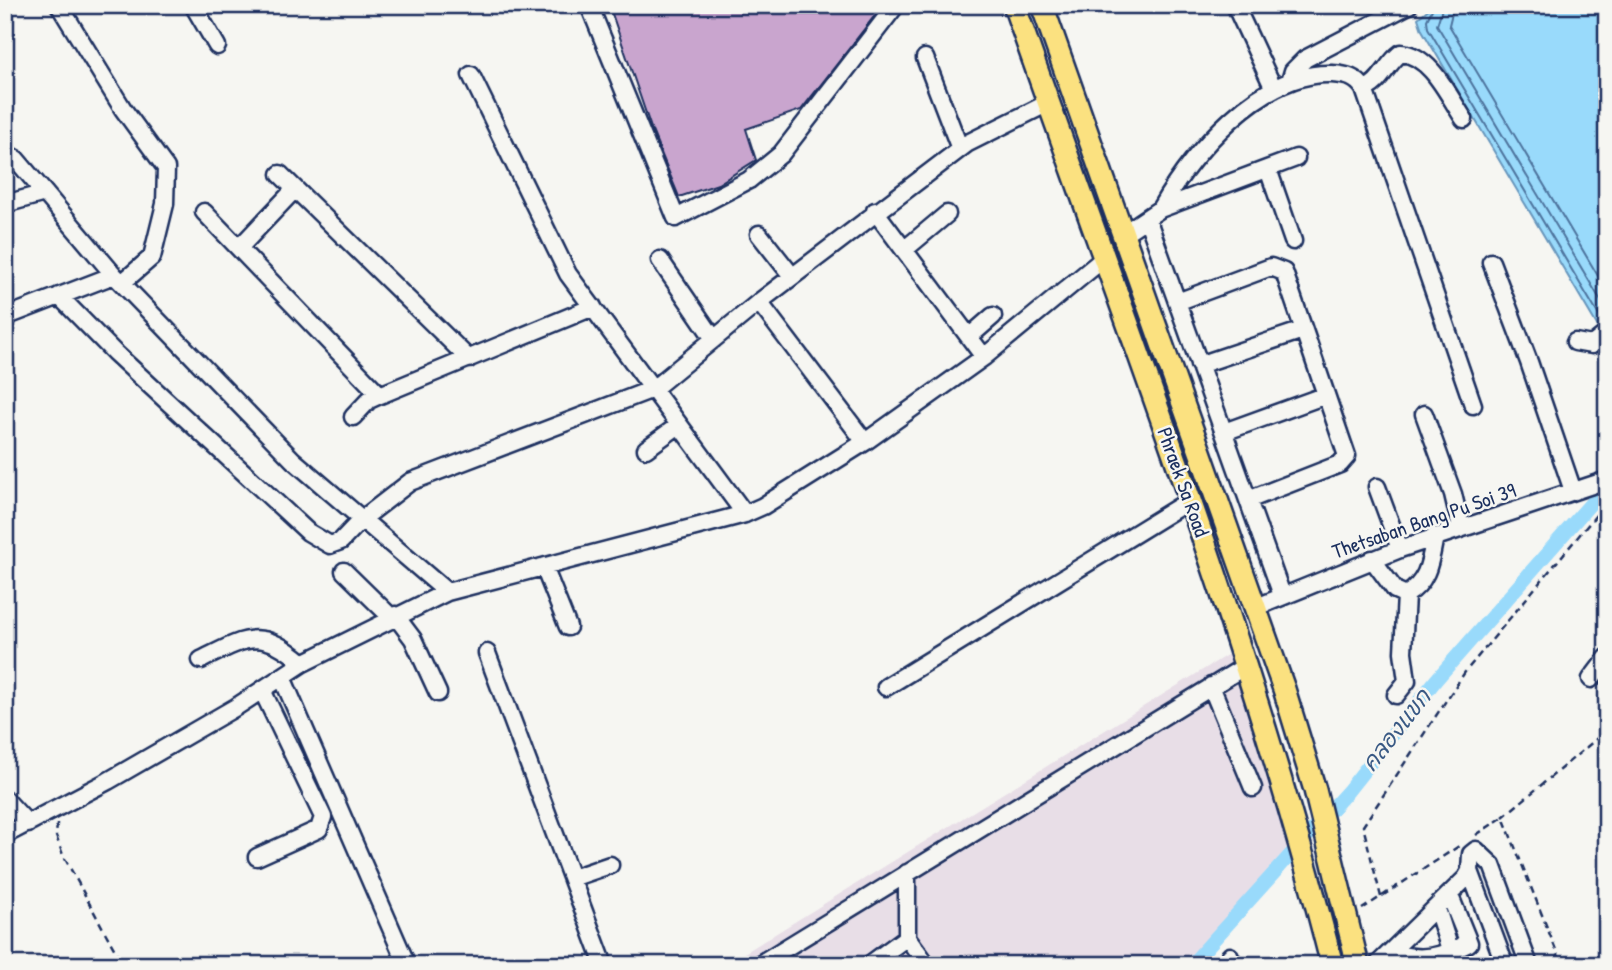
<svg xmlns="http://www.w3.org/2000/svg" width="1612" height="970" viewBox="0 0 1612 970" font-family="'Patrick Hand','Playpen Sans Thai',sans-serif">
<style>
.built{fill:#e8dee7}
.water{fill:#99dafb;stroke:#6796bc;stroke-width:2}
.lines{fill:none;stroke-linecap:round;stroke-linejoin:round}
.shore{stroke:#4d739d;stroke-width:2}
.canal{stroke:#99dafb;stroke-width:14}
.building{fill:#c9a5ce;stroke:#1b2f5e;stroke-width:2}
.minor-casing{stroke:#1b2f5e;stroke-width:21}
.major-casing{stroke:#1b2f5e;stroke-width:26}
.path{stroke:#1b2f5e;stroke-width:2.5;stroke-dasharray:7 5;stroke-linecap:butt}
.minor{stroke:#f6f6f2;stroke-width:16}
.major{stroke:#fbe180;stroke-width:21}
.labels{text-anchor:middle;stroke-width:5;stroke-linejoin:round;paint-order:stroke}
.street-label{font-size:21px;fill:#1b2f5e;stroke:#f6f6f2}
.water-label{font-size:23px;font-style:italic;fill:#3a5a85;stroke:#f6f6f2}
</style>
<rect width="100%" height="100%" fill="#f6f6f2"/>
<filter id="ink" filterUnits="userSpaceOnUse"><feTurbulence type="fractalNoise" baseFrequency=".0143" numOctaves="2"/><feDisplacementMap in="SourceGraphic" scale="14" xChannelSelector="R" yChannelSelector="G"/><feConvolveMatrix kernelMatrix="1 2 1 2 8 2 1 2 1" color-interpolation-filters="sRGB"/></filter>
<g filter="url(#ink)">
<!-- built -->
<path class="built" d="M1235,650l59,190 -109,125h-460z"/>
<!-- water -->
<path class="water" d="M1433,5h174v337l-185,-312 -4,-12z"/>
<g class="lines">
<!-- shore -->
<path class="shore" d="M1434,5l-7,15 1,8 176,296
M1443,5l-6,20 170,286
M1454,5l-5,20 158,266"/>
<!-- canal -->
<path class="canal" d="M1191,965l157,-174 88,-111 163,-186"/>
</g>
<!-- building -->
<path class="building" d="M609,5h274l-82,105 -55,19 10,31 -38,24 -39,13 -27,-66z"/>
<g class="lines">
<defs>
<path id="minor" d="M59,5l64,104 43,59 -1,36 -13,53 -30,26
M193,5l24,41
M589,5l87,213 73,-38 32,-26 115,-149
M1235,5l39,84
M925,58l35,91
M471,75l97,199 177,240
M1290,81l3,-10 12,-12 104,-54
M1364,89c16,-4 23,-26 37,-36 30,2 48,44 63,66
M5,153l11,6 98,116 179,185 154,132
M1268,169l25,72
M280,174l189,185
M5,204l40,-11
M1160,209c32,-56 101,-138 172,-135 15,1 24,3 32,15l109,316
M875,211l109,146
M204,212l176,183 213,-88
M1147,218l135,377
M759,234l33,42
M1123,234l37,-25 136,-51
M239,248l56,-59
M904,250l43,-36
M660,260l54,79
M1491,262l38,100 44,129
M59,296l55,56 194,180 22,13 11,-4 20,-21 49,-38 243,-93 106,-87 209,-159 80,-40
M759,302l106,140
M1177,302l94,-35 13,5 63,184 -7,8 -92,36
M5,317l109,-42
M969,337l24,-21
M1575,342l17,3 15,-12
M1199,365l104,-35
M1424,414l29,80 8,34
M353,417l16,-17 11,-5
M1224,432l102,-37
M646,449l33,-24
M1377,487l23,62
M1372,559l23,31 11,5c23,-14 24,-34 29,-59
M544,567l24,60
M344,571l47,46
M1257,607l143,-58 207,-69
M395,615l18,24 25,54
M487,653l117,312
M201,660c46,-23 60,-33 102,3
M282,677l125,288
M1591,679l16,-21
M1211,686l42,102
M886,687l304,-187
M1396,695l11,-14 -4,-29 3,-57
M5,799l23,25
M5,835l103,-54 128,-74 67,-44 144,-71 298,-78 18,-8 102,-64 119,-85 119,-98
M257,857l62,-28 4,-12 -61,-127
M1470,871l35,94
M907,873v64l20,28
M572,878l38,-13
M1437,909l18,56
M1393,952c27,11 50,4 76,-9l-19,-47
M1230,956l2,9
M758,965l489,-300
M869,965l38,-28
M1377,965l89,-87 4,-7 1,-17 5,-4 16,15 37,100"/>
<path id="major" d="M1014,5c111,318 235,632 318,960
M1042,5l242,684 31,101 43,175"/>
</defs>
<!-- minor casing -->
<use href="#minor" class="minor-casing"/>
<!-- major casing -->
<use href="#major" class="major-casing"/>
<!-- path -->
<path class="path" d="M1503,817l104,-87
M57,824l-1,12 7,19 60,110
M1476,835l27,-18 59,148
M1381,897l-18,-71 102,-154 142,-170
M1362,909l97,-63"/>
<!-- minor -->
<use href="#minor" class="minor"/>
<!-- major -->
<use href="#major" class="major"/>
</g>
</g>
<g class="labels">
<!-- street labels -->
<g class="street-label">
<text transform="translate(1183 482) rotate(70)" y="7">Phraek Sa Road</text>
<text transform="translate(1424 521) rotate(-19)" y="7">Thetsaban Bang Pu Soi 39</text>
</g>
<!-- water labels -->
<g class="water-label">
<text transform="translate(1396 730) rotate(-52)" y="8">คลองแขก</text>
</g>
</g>
<!-- margin -->
<rect width="1612" height="970" fill="none" stroke="#f6f6f2" stroke-width="28"/>
<rect x="14" y="14" width="1584" height="942" fill="none" stroke="#1b2f5e" stroke-width="2.5" filter="url(#ink)"/>
</svg>
